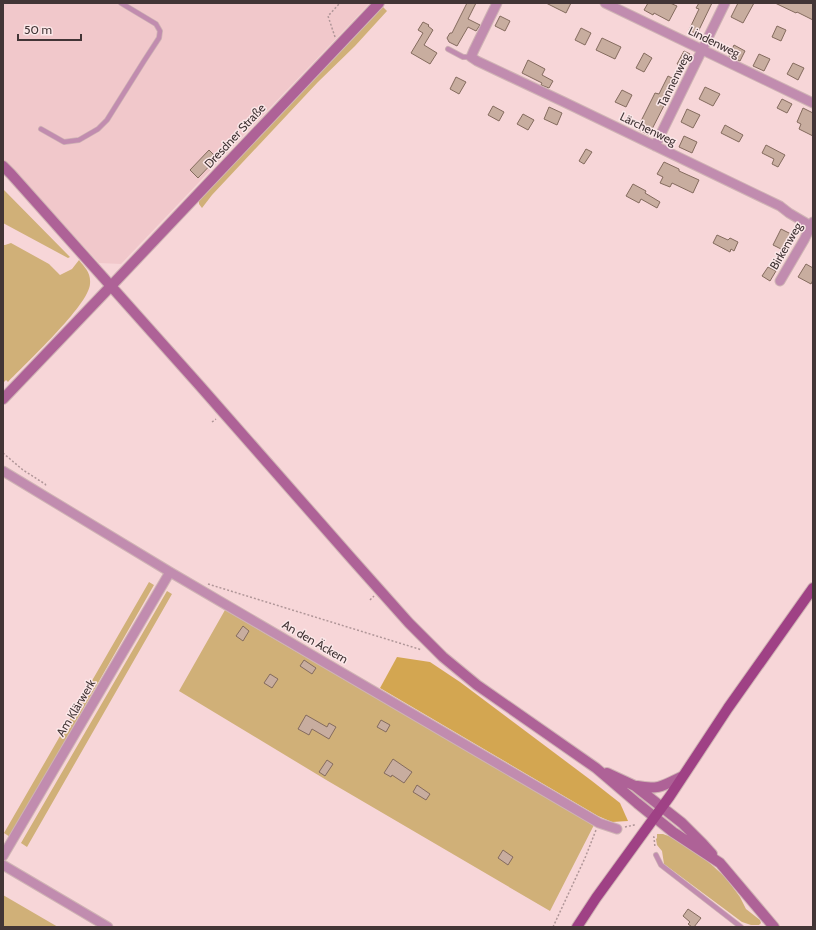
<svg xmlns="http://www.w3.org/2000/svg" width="816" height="930" viewBox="0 0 816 930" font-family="Cabin,sans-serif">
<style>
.built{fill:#f1c8cb}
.green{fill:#d0b078}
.forest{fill:#d3a651}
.building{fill:#c8ad9f;stroke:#846b5e}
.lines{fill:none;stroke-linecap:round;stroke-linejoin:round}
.lane-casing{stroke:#cfb3b4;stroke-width:6}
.street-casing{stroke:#cfb3b4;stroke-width:11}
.secondary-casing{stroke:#cfb3b4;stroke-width:12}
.primary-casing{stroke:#cfb3b4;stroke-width:12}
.path{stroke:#b09698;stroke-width:1.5;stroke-dasharray:2 2;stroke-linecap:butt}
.lane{stroke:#c18caf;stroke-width:4.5}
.street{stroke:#c18caf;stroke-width:9}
.secondary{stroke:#ae6297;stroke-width:10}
.primary{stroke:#9f4185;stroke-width:10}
.labels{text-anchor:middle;stroke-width:3;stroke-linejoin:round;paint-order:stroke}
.street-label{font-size:12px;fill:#423536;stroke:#fbe7e8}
</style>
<rect width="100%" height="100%" fill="#f7d6d8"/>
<!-- built -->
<path class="built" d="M3,3h367l-249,261 -22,-1 -96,-104z"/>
<!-- green -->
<path class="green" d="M383,7l4,4 -32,35 -37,36 -106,113 -10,13 -3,-4v-4z
M3,189l67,68 -2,1 -65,-35z
M11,243l38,21 11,11 12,-6 7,-9c6,8 12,12 11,24 -1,21 -66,81 -82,98l-2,-2 -3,3v-138h2z
M149,582l5,3 -144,252 -6,-4z
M167,591l5,3 -145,253 -6,-4z
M225,610l369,215 -44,86 -222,-130 -149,-90z
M657,834h6l11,4 25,16 14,12 13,12 14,19 6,12 14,11 1,3 -2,2h-8l-9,-3 -78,-58 -2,-13 -5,-6 -1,-6 1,-1z
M3,895l55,32h-55z"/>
<!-- forest -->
<path class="forest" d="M397,657l33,5 30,20 132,99 28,22 8,18 -16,1 -14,-6 -218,-128z"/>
<!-- building -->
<path class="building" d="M467,3h9l-8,16 12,6 -4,6 -8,-4 -11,19 -8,-4 -2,-4 3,-5h2z
M546,3h25l-5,10z
M648,3h22l7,3 -8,15 -15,-8 -1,2 -9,-5z
M699,3h13l-15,31 -8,-4 10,-21 -3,-1z
M738,3h16l-11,20 -12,-6z
M775,3h38v17l-16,-8 -1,1z
M500,16l10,5 -5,10 -10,-5z
M423,22l6,3 -1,1 5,4 -9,15 13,8 -7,11 -19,-11 12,-20 -5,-3z
M777,26l9,4 -5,11 -9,-4z
M581,28l10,5 -6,12 -10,-5z
M602,38l19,9 -6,12 -19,-9z
M734,45l11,6 -5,10 -11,-5z
M684,51l6,3 -6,13 -7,-3z
M644,53l8,5 -8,14 -8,-4z
M759,54l11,5 -6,12 -11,-5z
M528,60l17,9 -3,6 11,6 -4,7 -8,-3 1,-2 -20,-10z
M793,63l11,5 -6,12 -11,-6z
M668,76l10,5 -5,10 -1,-1 -23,45 -12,-6 18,-36 4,1z
M456,77l10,5 -7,12 -9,-5z
M705,87l15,7 -7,12 -14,-7z
M622,90l10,5 -6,12 -11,-5z
M782,99l10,5 -5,9 -10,-5z
M493,106l11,6 -5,9 -11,-6z
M549,107l13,6 -5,12 -13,-6z
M803,108l10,5v23l-14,-7 2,-5 -4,-2z
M687,109l13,6 -7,13 -12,-6z
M523,114l11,6 -6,10 -11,-6z
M725,125l18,10 -4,7 -18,-9z
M684,136l13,6 -5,11 -13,-6z
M766,145l19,10 -7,12 -6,-3 2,-5 -12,-6z
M586,149l6,3 -8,12 -5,-3z
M209,150l8,8 -19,20 -8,-8z
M664,162l15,7v2l20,9 -6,13 -21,-10 -2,4 -10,-4 3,-6 -6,-3z
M633,184l13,7 -1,2 15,9 -3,6 -16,-9 -2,4 -13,-7z
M781,229l12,6 -8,16 -12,-6z
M717,235l11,5 2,-2 8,4 -4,9 -3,-2 -1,3 -17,-9z
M806,264l7,4v12l-2,4 -13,-7z
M768,267l8,4 -6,10 -8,-5z
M243,626l6,5 -6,10 -7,-5z
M304,660l12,8 -4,6 -12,-8z
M270,674l8,5 -6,9 -8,-5z
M306,715l21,12 2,-4 7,4 -7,12 -17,-10 -3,6 -11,-6z
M381,720l9,5 -4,7 -9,-5z
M393,759l19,13 -8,11 -12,-8 -1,2 -7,-4z
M327,760l6,4 -8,12 -6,-4z
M417,785l13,9 -4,6 -13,-8z
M503,850l10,7 -5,8 -10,-7z
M688,909l13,9 -7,9h-2l-4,-3 2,-2 -7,-6z"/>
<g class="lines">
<defs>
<path id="lane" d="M448,49l15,8h8
M41,129l23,13 15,-2 19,-11 9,-9 37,-59 15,-23 1,-7 -4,-7 -35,-21
M656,855l5,10 80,62"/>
<path id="street" d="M497,3l-23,47 -3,7 6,4 87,41 216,104 9,7 22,13
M605,3l208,100
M655,146l70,-143
M780,281l24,-41 9,-18
M3,471l167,101 429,251 18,6
M3,856l167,-284
M3,865l105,62"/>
<path id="secondary" d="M3,166l8,8 189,212 152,173 57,64 34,34 34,28 119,83 41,35 36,29 47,31 54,64
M3,399l108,-113 268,-283
M607,773l28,13 47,37 21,21 9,10
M637,786c21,4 26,0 44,-9"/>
<path id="primary" d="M577,927l19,-29 74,-102 58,-88 85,-120"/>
</defs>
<!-- lane casing -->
<use href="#lane" class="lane-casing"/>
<!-- street casing -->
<use href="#street" class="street-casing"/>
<!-- secondary casing -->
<use href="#secondary" class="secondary-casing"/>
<!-- primary casing -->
<use href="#primary" class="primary-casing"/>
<!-- path -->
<path class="path" d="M335,37l-7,-21 12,-13
M212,422l4,-3
M3,453l20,17 22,14 2,3
M208,584l214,66
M370,600l4,-4
M625,827l9,-2 2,1
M653,837h1l1,11
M553,927l32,-69 11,-28"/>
<!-- lane -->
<use href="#lane" class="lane"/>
<!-- street -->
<use href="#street" class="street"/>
<!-- secondary -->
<use href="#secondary" class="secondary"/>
<!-- primary -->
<use href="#primary" class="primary"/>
</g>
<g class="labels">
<!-- street labels -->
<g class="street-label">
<text transform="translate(714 42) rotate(26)" y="4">Lindenweg</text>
<text transform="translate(674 80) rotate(-64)" y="4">Tannenweg</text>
<text transform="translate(648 129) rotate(26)" y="4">Lärchenweg</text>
<text transform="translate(235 136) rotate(-47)" y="4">Dresdner Straße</text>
<text transform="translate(786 246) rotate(-60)" y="4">Birkenweg</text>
<text transform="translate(315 642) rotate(30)" y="4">An den Äckern</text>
<text transform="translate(76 708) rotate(-59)" y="4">Am Klärwerk</text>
</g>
</g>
<!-- border -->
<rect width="816" height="930" fill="none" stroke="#423536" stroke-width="8"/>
<!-- scale -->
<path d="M18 34v6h63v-6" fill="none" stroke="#423536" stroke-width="2"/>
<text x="24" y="34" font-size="12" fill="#423536" stroke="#fbe7e8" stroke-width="3" paint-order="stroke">50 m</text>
</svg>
